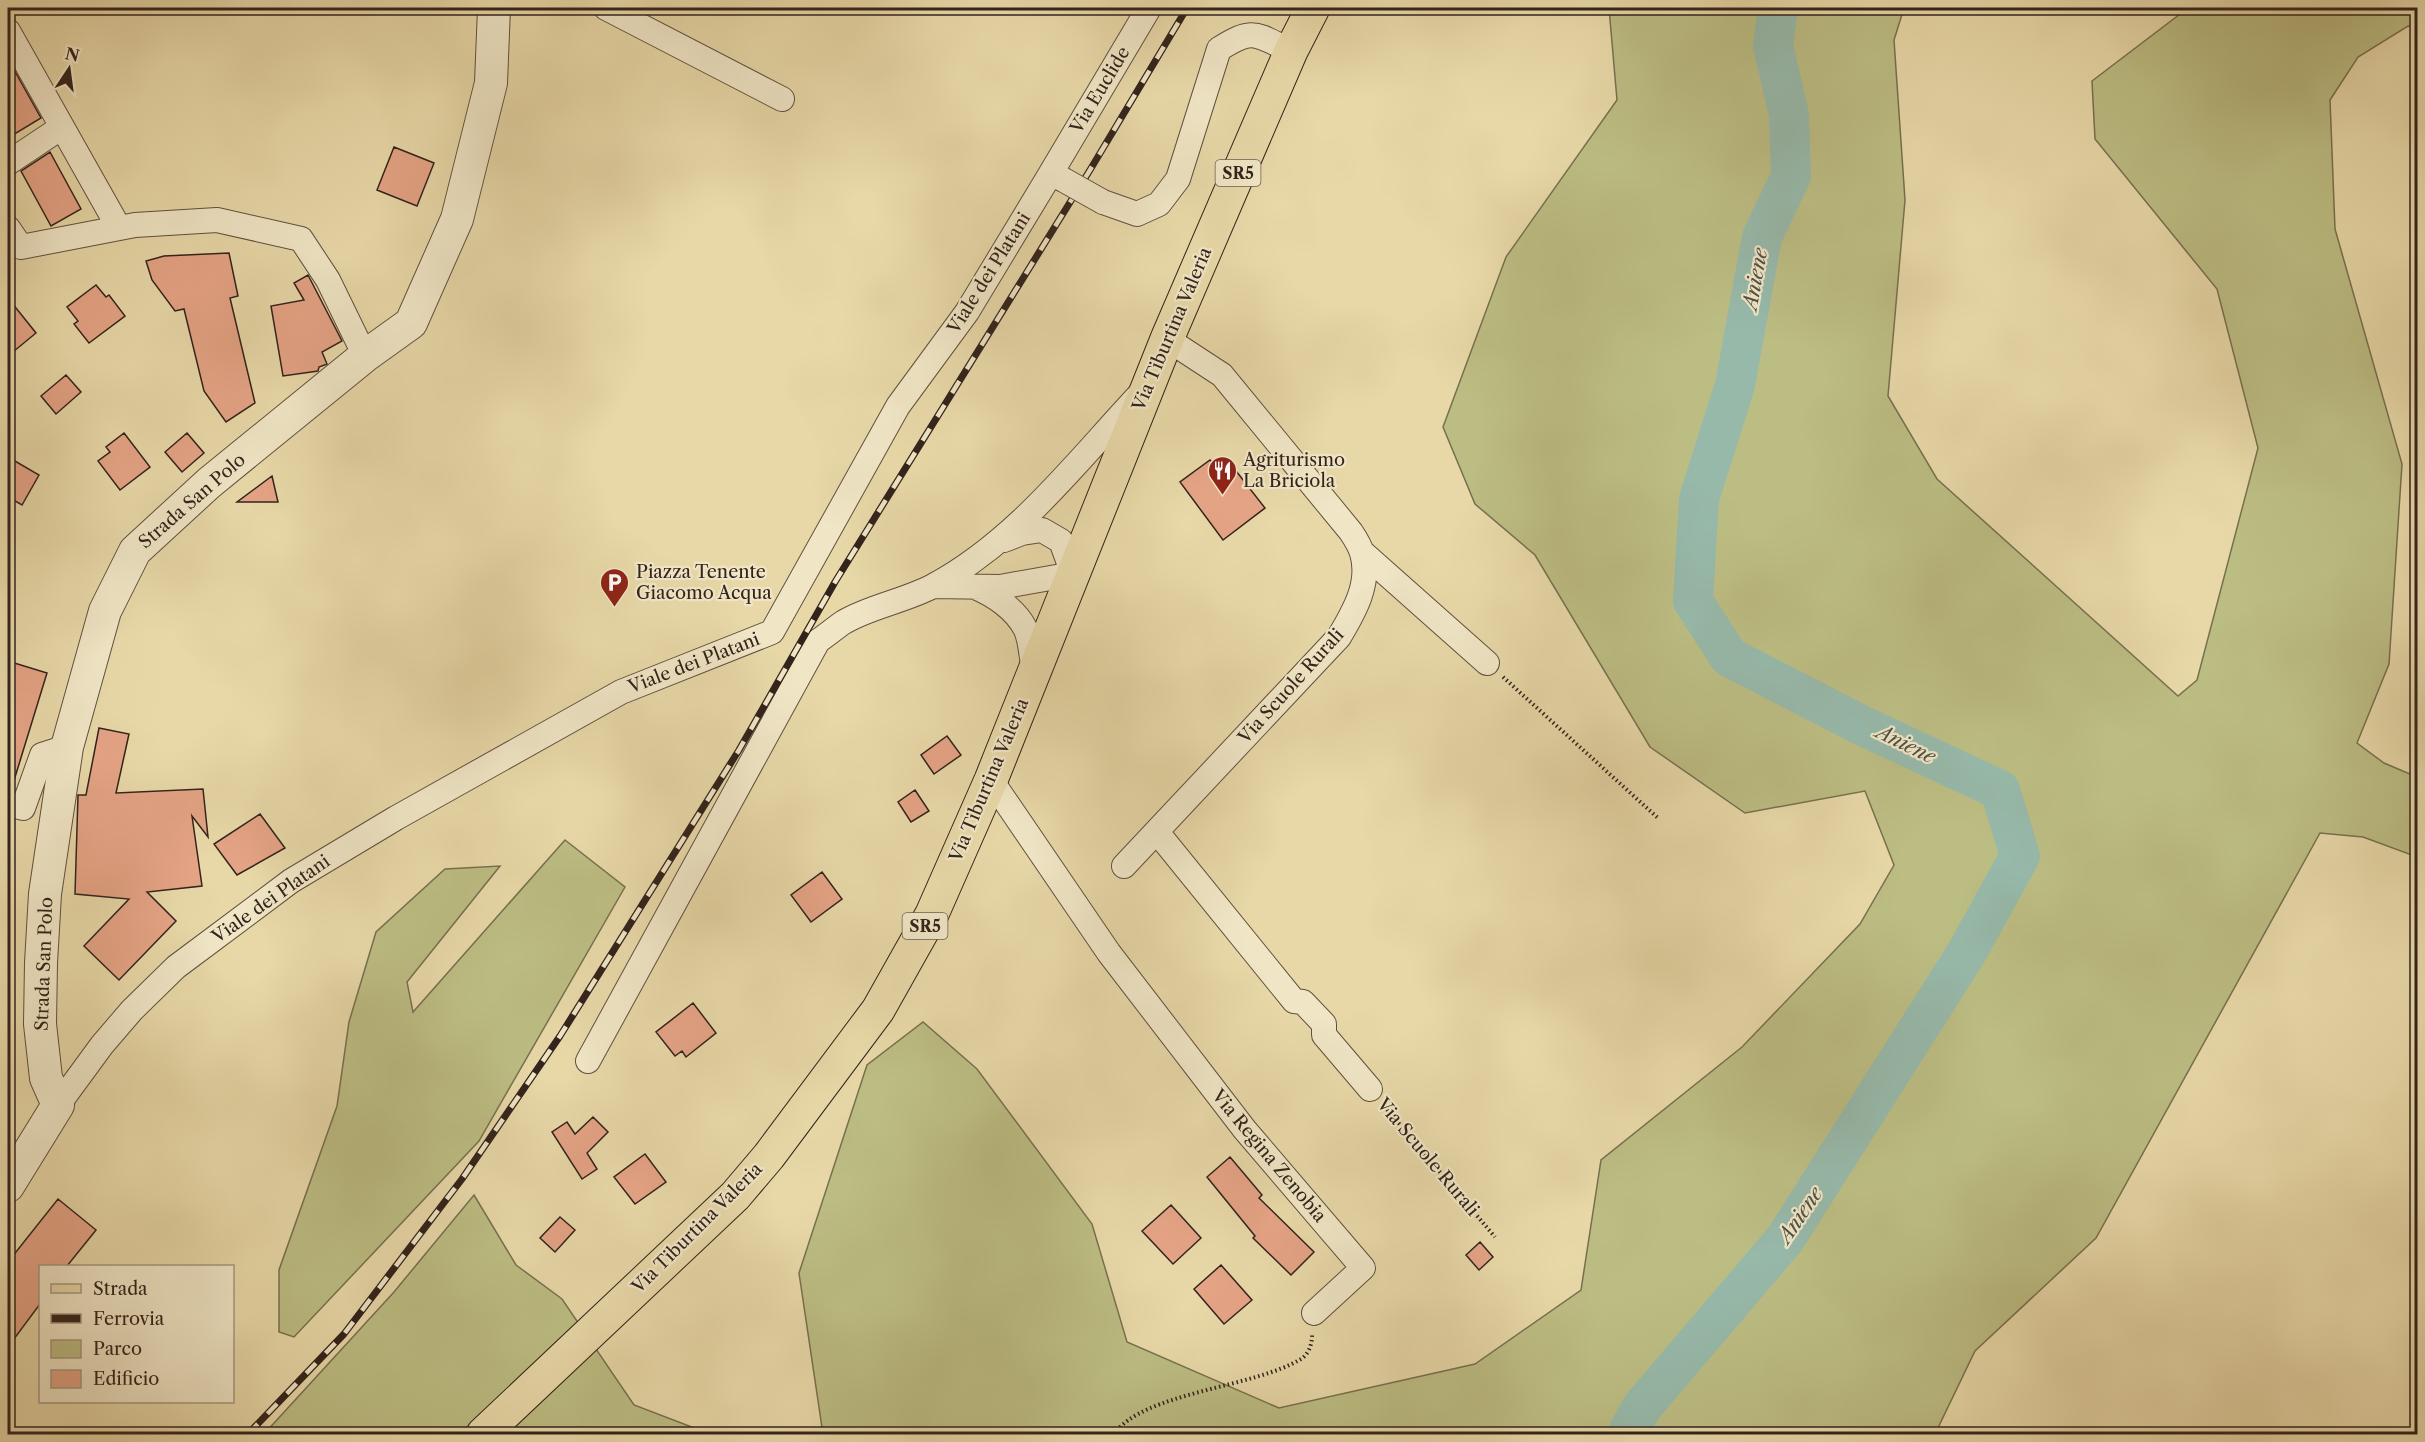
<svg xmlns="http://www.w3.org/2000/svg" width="2425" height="1442" viewBox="0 0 2425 1442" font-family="'Libre Caslon Text',serif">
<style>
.green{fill:#bcbd83;stroke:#777050;stroke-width:1.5}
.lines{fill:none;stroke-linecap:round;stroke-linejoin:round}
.river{stroke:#97b9aa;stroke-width:40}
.building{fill:#e5a486;stroke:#32231c;stroke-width:1.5}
.minor-casing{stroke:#60503f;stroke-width:26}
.tertiary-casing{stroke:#60503f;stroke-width:34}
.primary-casing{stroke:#32231c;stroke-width:35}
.path{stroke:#32231c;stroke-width:4;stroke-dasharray:1.5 3;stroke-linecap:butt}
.minor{stroke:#f0e6c6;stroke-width:24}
.tertiary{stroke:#f0e6c6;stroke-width:32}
.primary{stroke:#e8d8a8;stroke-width:33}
.rail-casing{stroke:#32231c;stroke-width:7}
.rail{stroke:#f0e6c6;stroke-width:4.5;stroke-dasharray:14;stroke-linecap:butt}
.minor-bridge-casing{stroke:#60503f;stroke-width:26;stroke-linecap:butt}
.minor-bridge{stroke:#f0e6c6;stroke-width:24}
.labels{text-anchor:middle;stroke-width:4.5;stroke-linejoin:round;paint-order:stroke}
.shield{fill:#f0e6c6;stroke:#6b5e4f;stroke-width:1.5}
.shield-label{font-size:16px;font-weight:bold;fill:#32231c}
.street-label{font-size:18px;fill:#32231c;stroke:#f0e6c6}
.poi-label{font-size:18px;fill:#32231c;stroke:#f0e6c6;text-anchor:start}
.water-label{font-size:20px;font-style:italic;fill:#505047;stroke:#f0e6c6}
</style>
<rect width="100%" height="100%" fill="#e8d8a8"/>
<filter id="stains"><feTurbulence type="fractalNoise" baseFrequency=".00333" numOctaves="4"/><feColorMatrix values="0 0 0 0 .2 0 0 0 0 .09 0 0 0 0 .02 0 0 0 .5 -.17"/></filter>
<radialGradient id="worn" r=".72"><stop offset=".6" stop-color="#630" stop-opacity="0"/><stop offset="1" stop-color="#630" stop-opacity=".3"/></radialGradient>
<!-- green -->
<path class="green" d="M1609,8h295l-10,32 11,160 -17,196 49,83 241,217 19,-16 61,-232 -41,-159 -122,-150 -3,-58 96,-73h229v19l-9,-1 -50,31 -28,43 5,129 67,235 -13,200 -32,79 27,20 33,14v80l-54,-20 -43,-4 -224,405 -121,113 -40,83h-1112l-24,-161 68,-208 56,-43 54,47 115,155 35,118 152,66 196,-44 106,-74 20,-130 141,-113 118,-123 34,-59 -29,-74 -120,22 -95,-66 -115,-192 -60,-51 -32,-77 63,-170 111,-157z
M565,840l60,47 -146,254 -185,196 -15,-5v-62l58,-164 12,-84 27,-90 69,-63 55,-3 -93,116 6,30z
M474,1195l42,70 46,34 72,106 76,29h-446l130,-142z"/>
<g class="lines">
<!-- river -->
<path class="river" d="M1627,1434l15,-27 143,-168 182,-287 53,-96 -20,-66 -139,-65 -132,-68 -36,-56 6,-102 36,-114 27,-148 29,-61 -2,-61 -16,-69 5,-38"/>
</g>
<!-- building -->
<path class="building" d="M8,59l33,59 -33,20z
M394,147l40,16 -17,43 -40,-16z
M50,152l31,57 -30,17 -30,-55z
M229,253l9,43 -8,2 25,105 -29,19 -22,-31 -20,-82 -9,2 -23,-31 -6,-19 18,-5z
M308,275l34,66 -20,11 5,12 -8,3 -1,4 -35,5 -12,-70 33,-6 -10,-17z
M96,285l10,12 3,-2 16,21 -36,27 -15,-19 4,-3 -11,-14z
M8,298l28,35 -28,23z
M66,375l15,17 -25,22 -15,-18z
M124,433l26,34 -30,23 -22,-29 12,-9 -4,-5z
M187,433l17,20 -22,19 -17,-20z
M8,457l31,18 -17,30 -14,-8z
M1210,460l12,13 11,-6 32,41 -42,32 -43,-58z
M272,476l6,26h-41z
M11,662l36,11 -35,114h-4v-112z
M99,728l30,6 -13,59 87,-4 5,48 -16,-21 10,70 -55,6 29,29 -57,59 -35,-34 45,-47 -54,-5 3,-99h8z
M947,736l14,19 -27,19 -13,-19z
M915,790l14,21 -18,11 -13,-20z
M260,814l25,34 -48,27 -23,-31z
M822,872l20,27 -31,23 -20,-27z
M693,1003l23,30 -30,24 -4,-6 -7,5 -19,-24z
M593,1117l15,15 -21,21 10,16 -15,10 -30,-47 15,-10 8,12z
M645,1154l21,28 -31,22 -21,-27z
M1230,1157l32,38 -3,3 55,54 -23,23 -38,-37 2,-2 -48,-59z
M58,1199l38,31 -29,36h-27v38l-32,43v-85z
M1171,1205l30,33 -28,26 -31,-33z
M560,1217l15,13 -20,22 -15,-14z
M1480,1242l13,15 -14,13 -13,-15z
M1221,1265l31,35 -28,24 -30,-35z"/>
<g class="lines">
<defs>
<path id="minor" d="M606,8l176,91
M8,31l111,197
M8,163l54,-36
M1051,173l98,-165
M1103,202l34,12 22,-10 19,-25 41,-130c35,-22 36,-15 72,2
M8,228l13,19 114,-22 82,-5 84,19 27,41 37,76
M1362,552l125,111
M933,586l67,1 73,-13 -12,-33 -19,-11 -20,3 -18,7
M975,587c19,8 40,22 50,41 6,11 6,29 9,41
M991,780l118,173 136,177 118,138 -49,45
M8,804l15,4 19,-53 25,-8
M1157,832l137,169 9,1 21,22v11l46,54
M1124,866l215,-229c15,-25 32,-54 23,-84 -2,-7 -7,-15 -11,-21l-129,-157 -55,-36
M588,1061l230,-420c9,-6 17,-13 26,-19 27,-16 61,-21 89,-36 84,-45 144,-125 208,-193
M58,1105l44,-60 30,-35 44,-43 115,-86 105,-63 225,-126 151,-60 126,-226 69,-94 84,-139 11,6"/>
<path id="tertiary" d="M8,1186l50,-81 -12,-27 -6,-54 1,-61 4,-69 22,-147 38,-136 30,-60 74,-68 156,-127 46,-33 46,-104 34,-136 3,-75"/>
<path id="primary" d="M483,1434l252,-238 34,-40 109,-146 54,-96 59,-134 176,-441 124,-288 22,-43"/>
</defs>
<!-- minor casing -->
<use href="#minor" class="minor-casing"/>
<!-- tertiary casing -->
<use href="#tertiary" class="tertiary-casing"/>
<!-- primary casing -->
<use href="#primary" class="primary-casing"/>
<!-- path -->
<path class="path" d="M1503,677l156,142
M1384,1106l111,131
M1114,1434c30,-42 139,-46 187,-75 8,-5 11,-15 11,-24"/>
<!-- minor -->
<use href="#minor" class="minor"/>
<!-- tertiary -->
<use href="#tertiary" class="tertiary"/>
<!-- primary -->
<use href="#primary" class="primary"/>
<defs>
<path id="rail" d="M248,1434l96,-100 118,-155 98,-143 179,-286 96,-168 255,-412 97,-162"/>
</defs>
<!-- rail casing -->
<use href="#rail" class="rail-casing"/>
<!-- rail -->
<use href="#rail" class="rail"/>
<defs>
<path id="minor-bridge" d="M1062,179l41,23"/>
</defs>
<!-- minor-bridge casing -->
<use href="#minor-bridge" class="minor-bridge-casing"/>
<!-- minor-bridge -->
<use href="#minor-bridge" class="minor-bridge"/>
</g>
<!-- icons -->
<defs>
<symbol id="restaurant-pin" viewBox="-11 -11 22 30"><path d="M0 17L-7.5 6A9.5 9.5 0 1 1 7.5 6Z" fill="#8f2418" stroke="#f0e6c6"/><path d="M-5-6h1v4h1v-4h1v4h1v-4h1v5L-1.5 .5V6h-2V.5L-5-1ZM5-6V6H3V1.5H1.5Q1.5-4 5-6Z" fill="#fff"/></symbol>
<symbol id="parking-pin" viewBox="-11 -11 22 30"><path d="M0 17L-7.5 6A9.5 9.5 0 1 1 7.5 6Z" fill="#8f2418" stroke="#f0e6c6"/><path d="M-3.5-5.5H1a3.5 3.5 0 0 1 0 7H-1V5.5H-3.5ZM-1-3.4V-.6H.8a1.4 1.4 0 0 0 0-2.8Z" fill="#fff"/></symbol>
</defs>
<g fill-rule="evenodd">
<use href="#restaurant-pin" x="1206" y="454" width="33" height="45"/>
<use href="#parking-pin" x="598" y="566" width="33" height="45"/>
</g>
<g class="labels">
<!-- shield labels -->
<g class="shield">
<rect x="1215.5" y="160" width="45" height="26" rx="4.5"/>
<rect x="902.5" y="913" width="45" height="26" rx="4.5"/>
</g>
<g class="shield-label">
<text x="1238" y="179">SR5</text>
<text x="925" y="932">SR5</text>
</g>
<!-- street labels -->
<g class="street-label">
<text transform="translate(1100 90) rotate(-59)" y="6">Via Euclide</text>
<text transform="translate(989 273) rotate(-58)" y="6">Viale dei Platani</text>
<text transform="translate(1172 329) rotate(-67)" y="6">Via Tiburtina Valeria</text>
<text transform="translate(192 501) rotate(-41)" y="6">Strada San Polo</text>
<text transform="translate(694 663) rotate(-21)" y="6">Viale dei Platani</text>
<text transform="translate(1291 686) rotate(-48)" y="6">Via Scuole Rurali</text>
<text transform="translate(989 780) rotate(-67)" y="6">Via Tiburtina Valeria</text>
<text transform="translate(271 899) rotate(-35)" y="6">Viale dei Platani</text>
<text transform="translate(44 964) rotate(-88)" y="6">Strada San Polo</text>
<text transform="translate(1269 1156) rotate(50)" y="6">Via Regina Zenobia</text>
<text transform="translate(1428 1157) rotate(50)" y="6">Via Scuole Rurali</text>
<text transform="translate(697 1228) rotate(-45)" y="6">Via Tiburtina Valeria</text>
</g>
<!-- poi labels -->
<g class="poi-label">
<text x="1243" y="466">Agriturismo<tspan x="1243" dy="21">La Briciola</tspan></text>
<text x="636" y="578">Piazza Tenente<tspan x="636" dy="21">Giacomo Acqua</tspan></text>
</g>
<!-- water labels -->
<g class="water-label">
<text transform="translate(1755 279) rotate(-80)" y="7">Aniene</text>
<text transform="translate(1906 744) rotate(26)" y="7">Aniene</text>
<text transform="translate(1800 1215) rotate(-56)" y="7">Aniene</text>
</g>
</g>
<!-- margin -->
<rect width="2425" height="1442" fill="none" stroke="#e8d8a8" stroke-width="30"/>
<rect x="9" y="9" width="2407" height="1424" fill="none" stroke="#32231c" stroke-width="3"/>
<rect x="15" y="15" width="2395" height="1412" fill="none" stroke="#32231c" stroke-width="1.5"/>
<!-- legend -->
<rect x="39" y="1265" width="195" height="138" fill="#f0e6c6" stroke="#a49882" stroke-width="1.5"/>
<rect x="51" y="1284" width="30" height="9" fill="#e8d8a8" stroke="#a49882" stroke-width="1.5"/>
<text x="93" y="1295" font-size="18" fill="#32231c">Strada</text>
<rect x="51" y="1314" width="30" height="9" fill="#32231c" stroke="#a49882" stroke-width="1.5"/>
<text x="93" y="1325" font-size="18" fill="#32231c">Ferrovia</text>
<rect x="51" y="1340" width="30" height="18" fill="#bcbd83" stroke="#a49882" stroke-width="1.5"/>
<text x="93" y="1355" font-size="18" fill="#32231c">Parco</text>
<rect x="51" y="1370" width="30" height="18" fill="#e5a486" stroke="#a49882" stroke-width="1.5"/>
<text x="93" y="1385" font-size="18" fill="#32231c">Edificio</text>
<!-- north arrow -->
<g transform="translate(69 69) rotate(13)" stroke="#f0e6c6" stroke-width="4.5" paint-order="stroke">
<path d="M0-4.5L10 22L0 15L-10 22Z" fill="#32231c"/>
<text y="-9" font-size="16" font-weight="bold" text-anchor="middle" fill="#32231c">N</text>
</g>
<rect width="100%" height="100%" filter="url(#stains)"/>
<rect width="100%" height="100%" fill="url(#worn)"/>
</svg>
